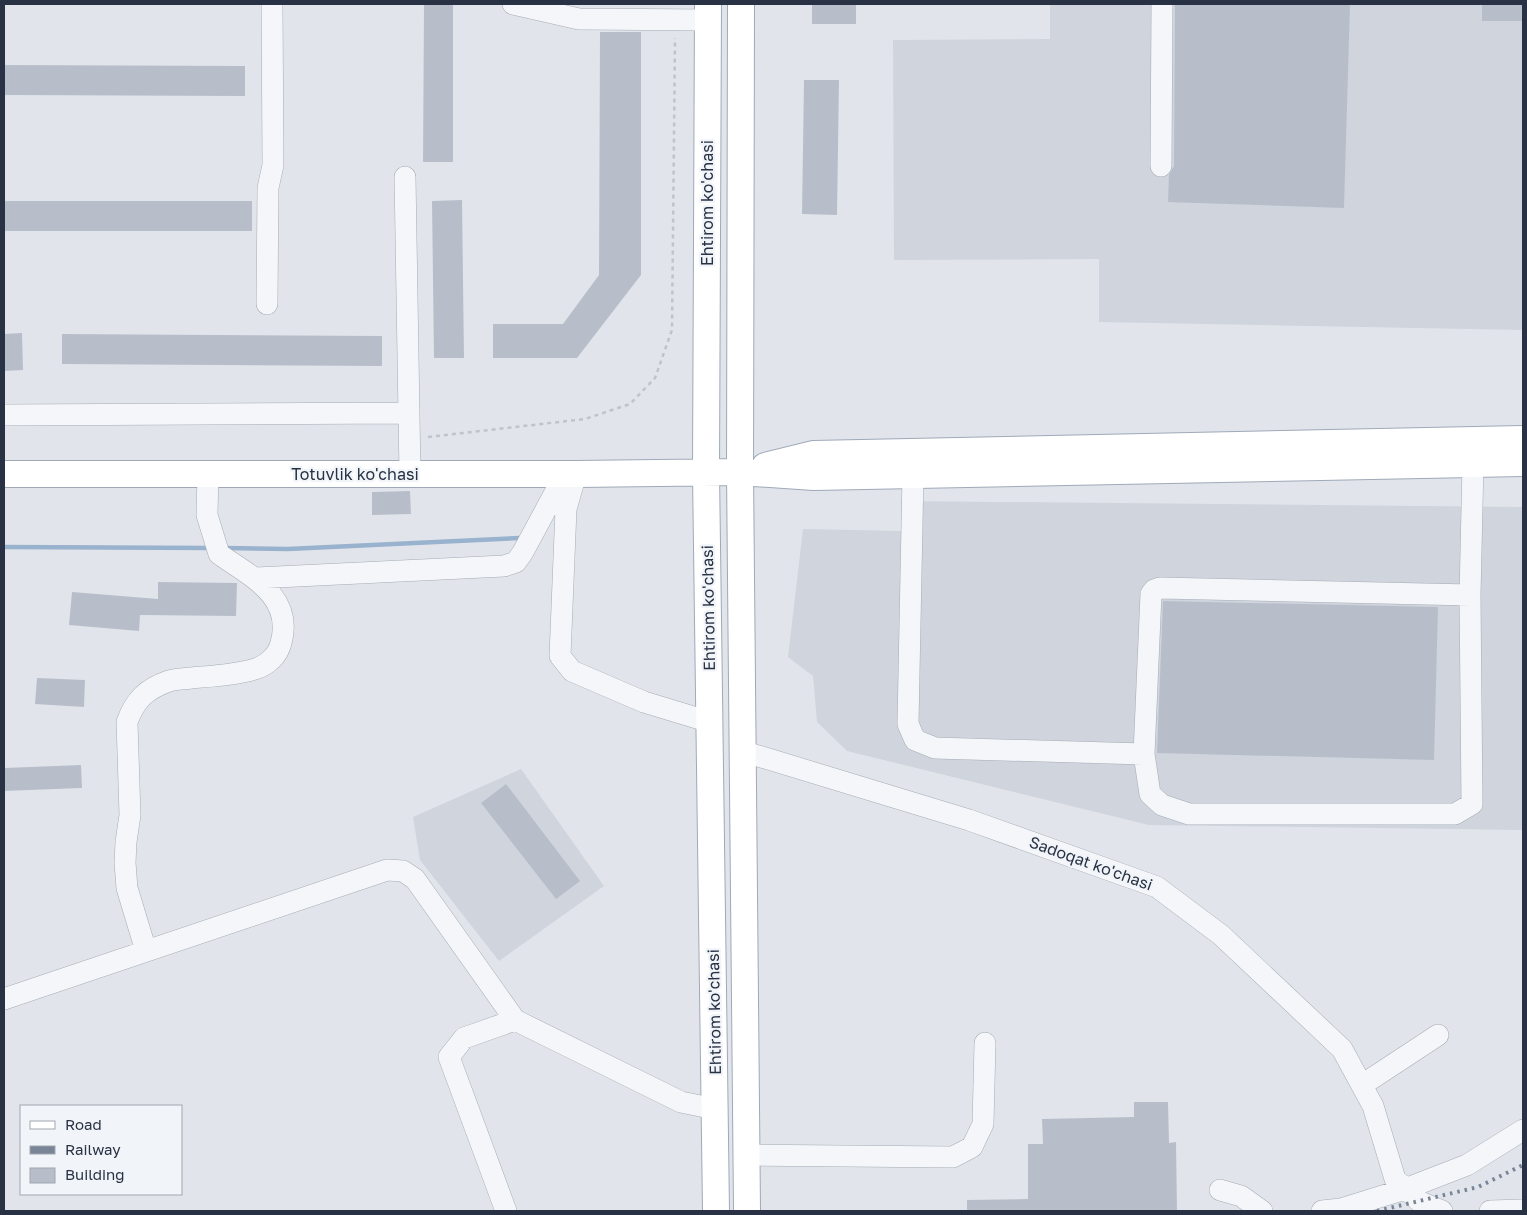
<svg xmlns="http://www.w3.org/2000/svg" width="1527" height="1215" viewBox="0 0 1527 1215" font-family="'Golos Text',sans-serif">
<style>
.built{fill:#cfd4dd}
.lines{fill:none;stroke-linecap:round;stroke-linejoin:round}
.stream{stroke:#99b2ce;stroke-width:4.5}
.building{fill:#b8bec9}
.minor-casing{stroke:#a6acb6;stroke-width:22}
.major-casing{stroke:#9fa9b8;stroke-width:28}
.path{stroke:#bfc3ca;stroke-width:2.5;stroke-dasharray:4 4;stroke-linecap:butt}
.minor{stroke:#f4f6f9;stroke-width:21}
.major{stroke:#fff;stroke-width:26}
.rail{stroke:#798496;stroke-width:4;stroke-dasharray:2.5 5;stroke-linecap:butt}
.labels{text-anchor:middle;stroke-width:4.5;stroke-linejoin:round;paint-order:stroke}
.street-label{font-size:16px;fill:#283244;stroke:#f1f4f8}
</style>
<rect width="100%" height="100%" fill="#e1e5eb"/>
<!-- built -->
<path class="built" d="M1050,4h473v326l-424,-8v-63l-205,1 -1,-220 157,-1z
M901,501l622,6v323l-374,-5 -302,-74 -30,-29 -4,-46 -25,-19 15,-128 99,2z
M521,769l83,117 -105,75 -79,-101 -7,-43z"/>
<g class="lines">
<!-- stream -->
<path class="stream" d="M4,547l206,1
M225,548l63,1 231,-11"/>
</g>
<!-- building -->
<path class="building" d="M812,4h44v20h-44z
M1175,4h175l-6,204 -176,-6 1,-27 5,-9z
M1482,4h41v17h-41z
M424,5h29v157h-30z
M600,32h41v243l-64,83h-84v-34h70l36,-49z
M4,65l241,1v30l-241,-1z
M804,80h35l-2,135 -35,-1z
M462,200l2,158h-30l-2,-157z
M4,201h248v30h-248z
M22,333l1,37 -19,1v-37z
M62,334l320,2v30l-320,-2z
M410,491l1,23 -39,1v-23z
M158,582l79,1 -1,33 -96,-1 -1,16 -70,-6 3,-33 86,7z
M1163,601l275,6 -4,153 -277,-7z
M37,678l48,2 -1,27 -49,-3z
M81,765l1,23 -78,3v-23z
M506,784l74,97 -24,18 -75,-96z
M1134,1102h34l1,41 7,-1 1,69h-210v-11l61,-1v-55h15l-1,-25 92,-2z"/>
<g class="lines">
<defs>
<path id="minor" d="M513,4l66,15 129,1
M1161,166l1,-162
M405,177l5,297
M267,304l1,-116 5,-23 -1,-161
M4,415l404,-2
M576,474l-10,35 -6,147 12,15 72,31 66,20
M913,474l-5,250 7,16 20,8 209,6
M256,578l248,-12 12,-4 7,-10 42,-78
M1470,595l-310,-7 -6,2 -3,4 -7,160 6,40 12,11 27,9h266l17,-10 -2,-209 3,-131
M742,751l227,69 188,67 64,48 121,114 31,57 22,73 25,23 22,9
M146,951l-19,-63 -2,-25 1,-21 4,-27 -3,-93c8,-22 19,-33 42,-41 6,-2 15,-2 22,-3 22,-2 44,-3 64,-9 13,-4 23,-14 26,-26 13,-47 -31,-67 -62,-89l-12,-39 1,-41
M4,999l383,-129 16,1 12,8 100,141 166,82 34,7
M1362,1085l76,-50
M746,1155l207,2 19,-10 11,-23 2,-81
M1220,1190l21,6 21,15
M506,1211l-57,-154 15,-19 51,-18
M1322,1211l19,-2 64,-20 62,-24 56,-35
M1490,1211l33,-1"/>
<path id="major" d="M708,4l-2,468 10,739
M741,4l-1,468 7,739
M765,466l48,-12 710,-15
M4,474h572l164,-2 74,5 709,-14"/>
</defs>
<!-- minor casing -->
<use href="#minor" class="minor-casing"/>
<!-- major casing -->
<use href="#major" class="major-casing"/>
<!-- path -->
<path class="path" d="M428,437l157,-18 45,-15 25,-26 17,-48 3,-292"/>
<!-- minor -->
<use href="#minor" class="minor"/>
<!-- major -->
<use href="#major" class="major"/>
<!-- rail -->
<path class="rail" d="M1377,1211l101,-24 45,-22"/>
</g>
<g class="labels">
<!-- street labels -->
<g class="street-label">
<text transform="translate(707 203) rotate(-90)" y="6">Ehtirom ko'chasi</text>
<text x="355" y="480">Totuvlik ko'chasi</text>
<text transform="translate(708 608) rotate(-91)" y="6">Ehtirom ko'chasi</text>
<text transform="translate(1091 863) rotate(20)" y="6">Sadoqat ko'chasi</text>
<text transform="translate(714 1012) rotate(-91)" y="6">Ehtirom ko'chasi</text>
</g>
</g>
<!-- border -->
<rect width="1527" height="1215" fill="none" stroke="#283244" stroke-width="10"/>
<!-- legend -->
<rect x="20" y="1105" width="162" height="90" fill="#f1f4f8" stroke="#a1a6b0"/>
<rect x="30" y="1121" width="25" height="8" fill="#ffffff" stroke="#a1a6b0"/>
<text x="65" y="1130" font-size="15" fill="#283244">Road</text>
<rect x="30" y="1146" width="25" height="8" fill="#798496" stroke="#a1a6b0"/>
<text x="65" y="1155" font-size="15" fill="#283244">Railway</text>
<rect x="30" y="1168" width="25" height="15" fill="#b8bec9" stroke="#a1a6b0"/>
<text x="65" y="1180" font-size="15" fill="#283244">Building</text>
</svg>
